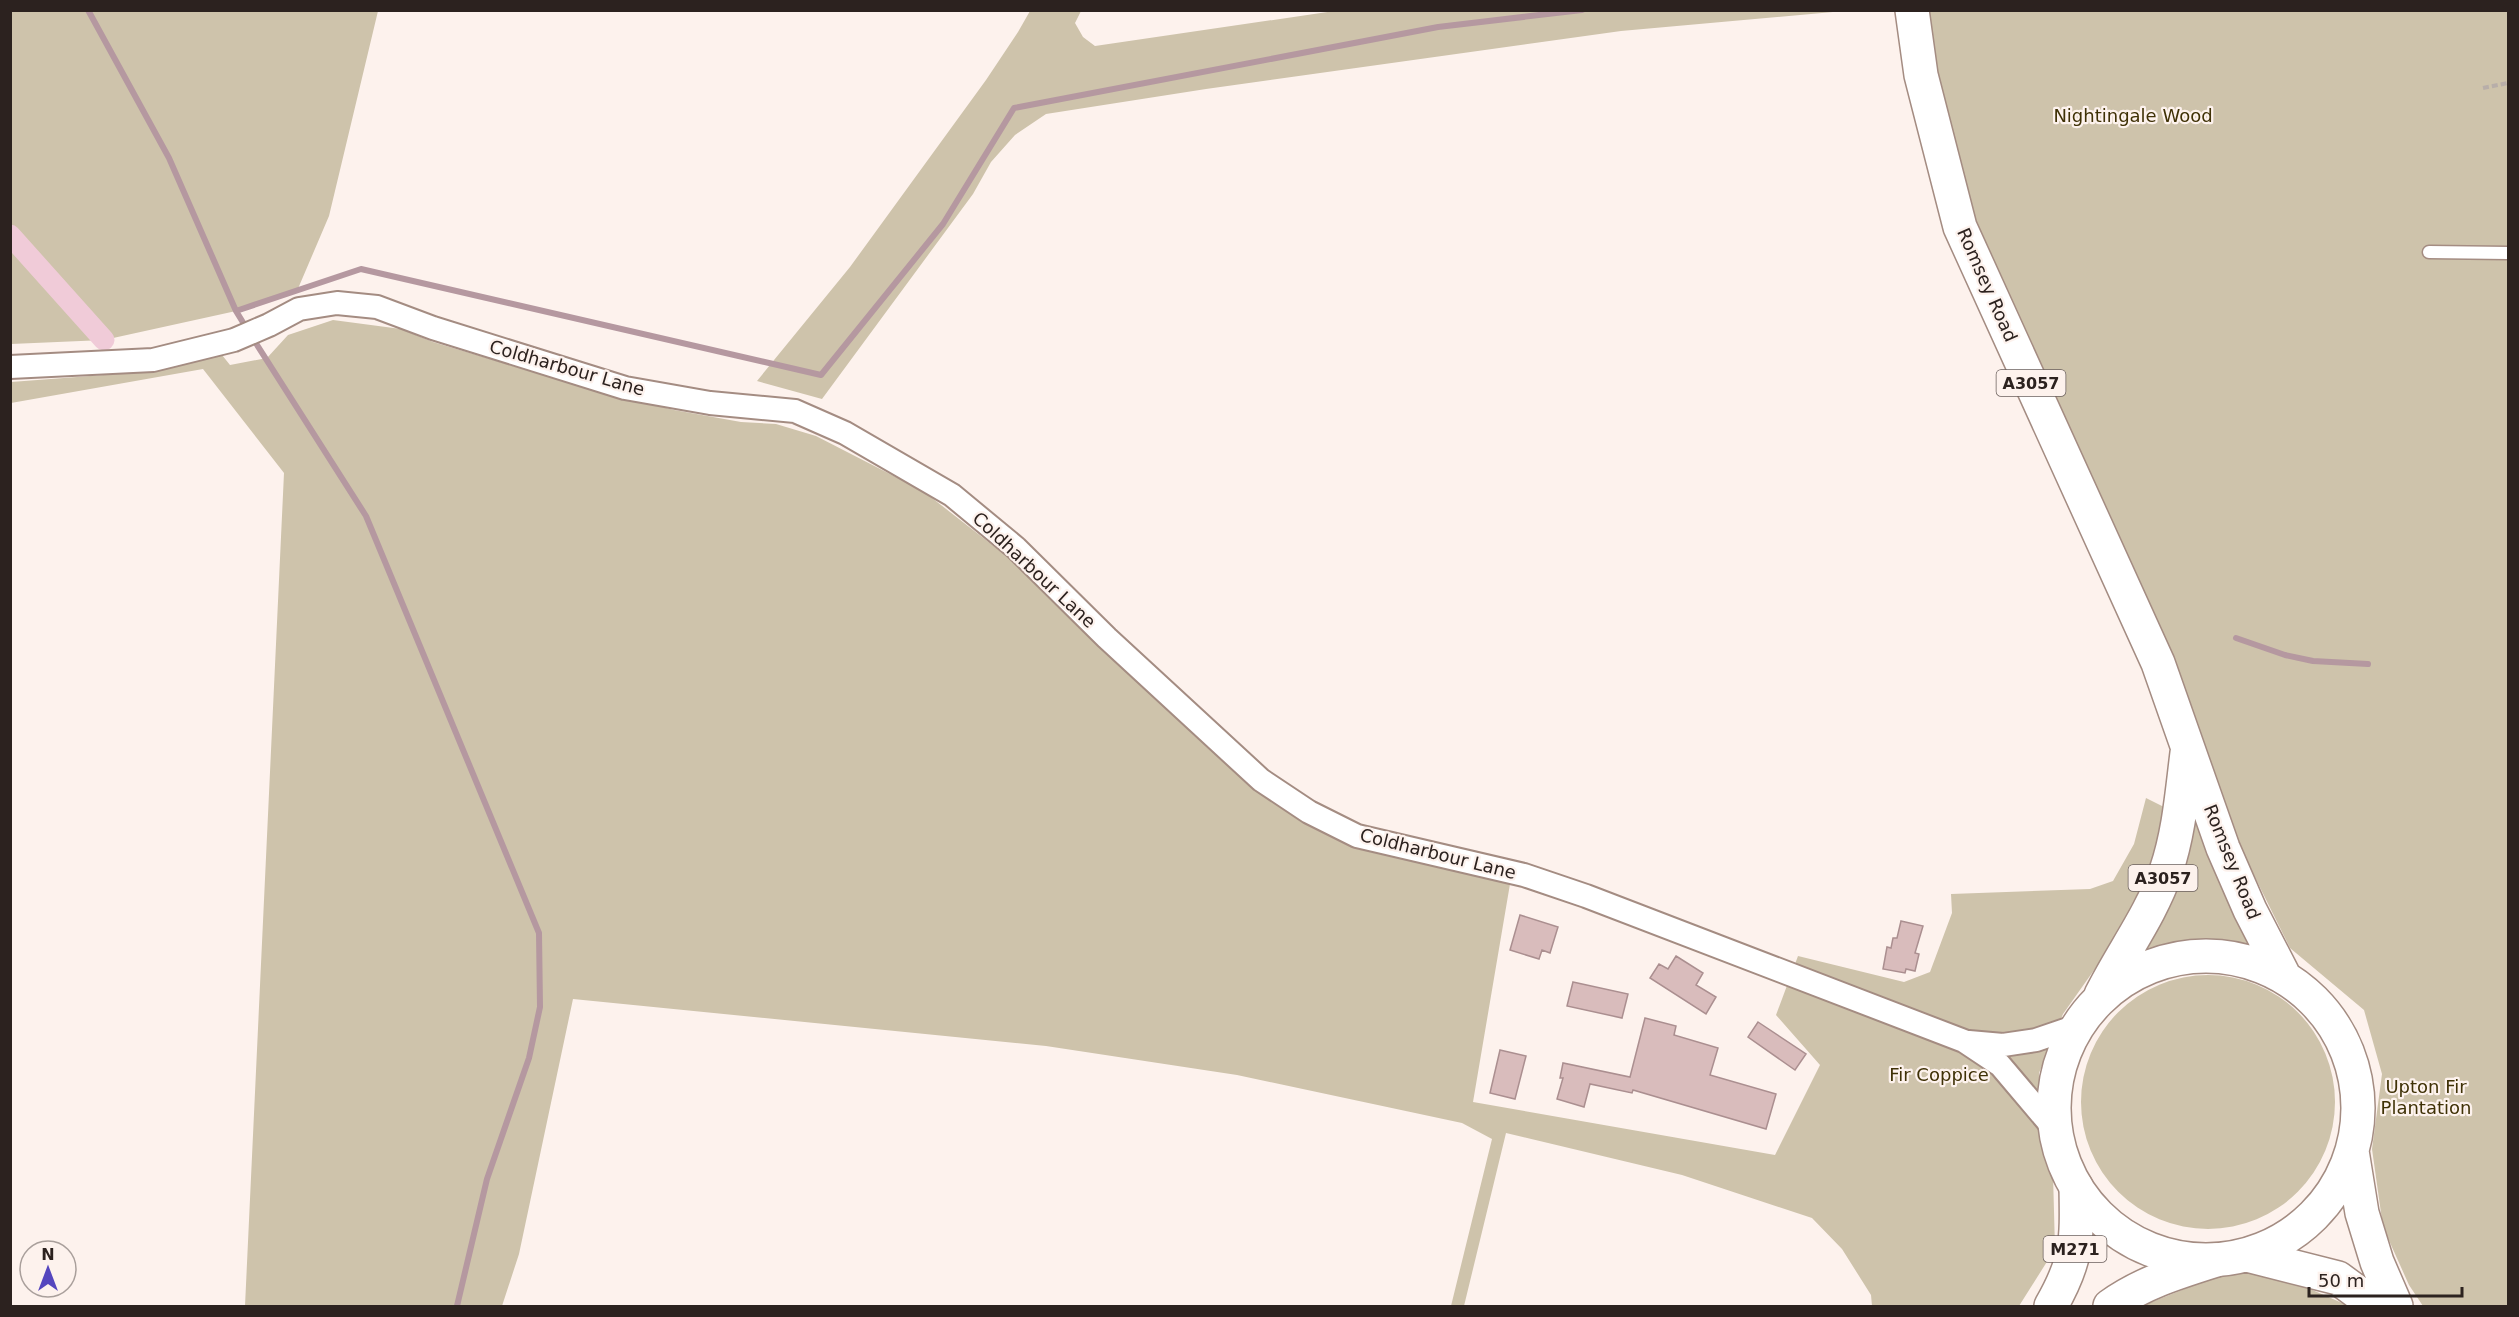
<svg xmlns="http://www.w3.org/2000/svg" width="2519" height="1317" viewBox="0 0 2519 1317" font-family="'DejaVu Sans',sans-serif">
<style>
.green{fill:#cec3ab}
.lines{fill:none;stroke-linecap:round;stroke-linejoin:round}
.stream{stroke:#b598a0;stroke-width:6}
.canal{stroke:#f0cbd8;stroke-width:21}
.building{fill:#d9bcbc;stroke:#ab8f90;stroke-width:1.5}
.service-casing{stroke:#a48c82;stroke-width:15}
.minor-casing{stroke:#a48c82;stroke-width:26}
.primary-casing{stroke:#a48c82;stroke-width:36}
.motorway-casing{stroke:#a48c82;stroke-width:36}
.path{stroke:#b8aea9;stroke-width:4;stroke-dasharray:6 3;stroke-linecap:butt}
.service{stroke:#fff;stroke-width:12}
.minor{stroke:#fff;stroke-width:22}
.primary{stroke:#fff;stroke-width:33}
.motorway{stroke:#fff;stroke-width:33}
.labels{text-anchor:middle;stroke-width:4.5;stroke-linejoin:round;paint-order:stroke}
.shield{fill:#fdf2ed;stroke:#6b605d;stroke-width:1.5}
.shield-label{font-size:16px;font-weight:bold;fill:#2c221f}
.park-label{font-size:18px;fill:#3f3106;stroke:#fdf2ed}
.street-label{font-size:18px;fill:#2c221f;stroke:#fdf2ed}
</style>
<rect width="100%" height="100%" fill="#fdf2ed"/>
<!-- green -->
<path class="green" d="M11,10l367,1 -49,205 -32,75 -61,20 -132,29 -93,4z
M1341,10l503,1 -223,20 -415,58 -160,25 -31,21 -24,27 -18,32 -151,205 -65,-18 93,-114 136,-187 32,-48 12,-21h51l-6,12 8,14 12,9z
M1926,11h582v1295h-85l-14,-21 -26,-58 -11,-78 10,-75 -18,-64 -74,-62 -48,-97 -237,-548 -50,-133z
M333,320l68,9 32,13 140,42 101,26 67,12 35,2 40,12 107,55 95,74 34,35 201,184 55,41 202,59 -37,218 302,53 45,-90 -44,-50 22,-59 106,26 26,-10 22,-59 -1,-19 139,-5 23,-8 21,-37 12,-46 22,11 -28,96 -77,109 -24,59v52l14,49 2,75 -36,57h-147l-1,-11 -29,-46 -30,-31 -130,-43 -176,-42 -42,173h-13l41,-167 -30,-16 -225,-48 -191,-29 -473,-47 -54,255 -17,52h-257l39,-833 -81,-104 -192,34v-21l132,-10 79,-17 8,10 37,-7 21,-23z
M2194,813l61,142c-47,-12 -72,-11 -118,4z
M2081 1102a127 127 0 1 1 254 0a127 127 0 1 1-254 0Z
M2222,1274h35l28,4 64,28h-207z"/>
<g class="lines">
<!-- stream -->
<path class="stream" d="M88,10l81,148 67,153
M247,329l-11,-18 125,-42 460,106 122,-151 71,-116 424,-81 144,-17
M252,337l114,179 173,417 1,74 -11,51 -42,121 -30,127
M2236,638l49,17 28,6 55,3"/>
<!-- canal -->
<path class="canal" d="M10,235l94,105"/>
</g>
<!-- building -->
<path class="building" d="M1520,915l38,12 -8,26 -8,-3 -3,9 -29,-9z
M1901,921l22,5 -8,27 4,1 -4,17 -9,-2 -1,4 -22,-4 4,-22 4,1 2,-10h4z
M1676,956l27,17 -7,12 20,12 -10,17 -56,-36 9,-14 9,5z
M1573,982l55,12 -6,24 -55,-12z
M1645,1018l31,8 -2,9 44,13 -8,27 66,19 -10,35 -133,-39 -1,3 -42,-9 -6,23 -27,-8 6,-21h-3l3,-15 67,14z
M1758,1022l48,32 -11,16 -47,-33z
M1500,1050l26,6 -11,43 -25,-6z"/>
<g class="lines">
<defs>
<path id="service" d="M2429,252l79,1"/>
<path id="minor" d="M10,367l143,-7 81,-20 35,-15 30,-16 38,-6 40,4 56,21 192,60 85,15 85,8 50,22 107,62 64,53 91,90 154,142 48,32 48,24 167,39 62,21 378,145 36,24 55,65
M1969,1042l34,3 33,-5 41,-14"/>
<path id="primary" d="M1912,10l9,65 39,152 198,436 65,185 27,62 34,66
M2054 1108a152 152 0 1 1 304 0a152 152 0 1 1-304 0Z
M2101,995c21,-42 50,-80 65,-124 13,-38 16,-78 21,-118
M2352,1151l10,62 15,49 19,44
M2247,1255l91,23 38,28"/>
<path id="motorway" d="M2051,1306c27,-47 26,-67 25,-119
M2110,1306c32,-23 68,-34 106,-46"/>
</defs>
<!-- service casing -->
<use href="#service" class="service-casing"/>
<!-- minor casing -->
<use href="#minor" class="minor-casing"/>
<!-- primary casing -->
<use href="#primary" class="primary-casing"/>
<!-- motorway casing -->
<use href="#motorway" class="motorway-casing"/>
<!-- path -->
<path class="path" d="M2483,88l25,-5"/>
<!-- service -->
<use href="#service" class="service"/>
<!-- minor -->
<use href="#minor" class="minor"/>
<!-- primary -->
<use href="#primary" class="primary"/>
<!-- motorway -->
<use href="#motorway" class="motorway"/>
</g>
<g class="labels">
<!-- shield labels -->
<g class="shield">
<rect x="1996.5" y="370" width="69" height="26" rx="4.5"/>
<rect x="2128.5" y="865" width="69" height="26" rx="4.5"/>
<rect x="2043.5" y="1236" width="63" height="26" rx="4.5"/>
</g>
<g class="shield-label">
<text x="2031" y="389">A3057</text>
<text x="2163" y="884">A3057</text>
<text x="2075" y="1255">M271</text>
</g>
<!-- park labels -->
<g class="park-label">
<text x="2133" y="122">Nightingale Wood</text>
<text x="1939" y="1081">Fir Coppice</text>
<text x="2426" y="1093">Upton Fir<tspan x="2426" dy="21">Plantation</tspan></text>
</g>
<!-- street labels -->
<g class="street-label">
<text transform="translate(1987 285) rotate(66)" y="6">Romsey Road</text>
<text transform="translate(567 368) rotate(16)" y="6">Coldharbour Lane</text>
<text transform="translate(1034 570) rotate(43)" y="6">Coldharbour Lane</text>
<text transform="translate(1438 854) rotate(14)" y="6">Coldharbour Lane</text>
<text transform="translate(2232 862) rotate(68)" y="6">Romsey Road</text>
</g>
</g>
<!-- border -->
<rect width="2519" height="1317" fill="none" stroke="#2c221f" stroke-width="24"/>
<!-- north arrow -->
<g transform="translate(48 1269)"><circle r="28" fill="#fdf2ed" stroke="#a99f9b" stroke-width="1.5"/>
<path d="M0-4.5L10 22L0 15L-10 22Z" fill="#5546be"/>
<text y="-9" font-size="16" font-weight="bold" text-anchor="middle" fill="#2c221f">N</text>
</g>
<!-- scale -->
<path d="M2309 1287v9h153v-9" fill="none" stroke="#2c221f" stroke-width="3"/>
<text x="2318" y="1287" font-size="18" fill="#2c221f" stroke="#fdf2ed" stroke-width="4.5" paint-order="stroke">50 m</text>
</svg>
